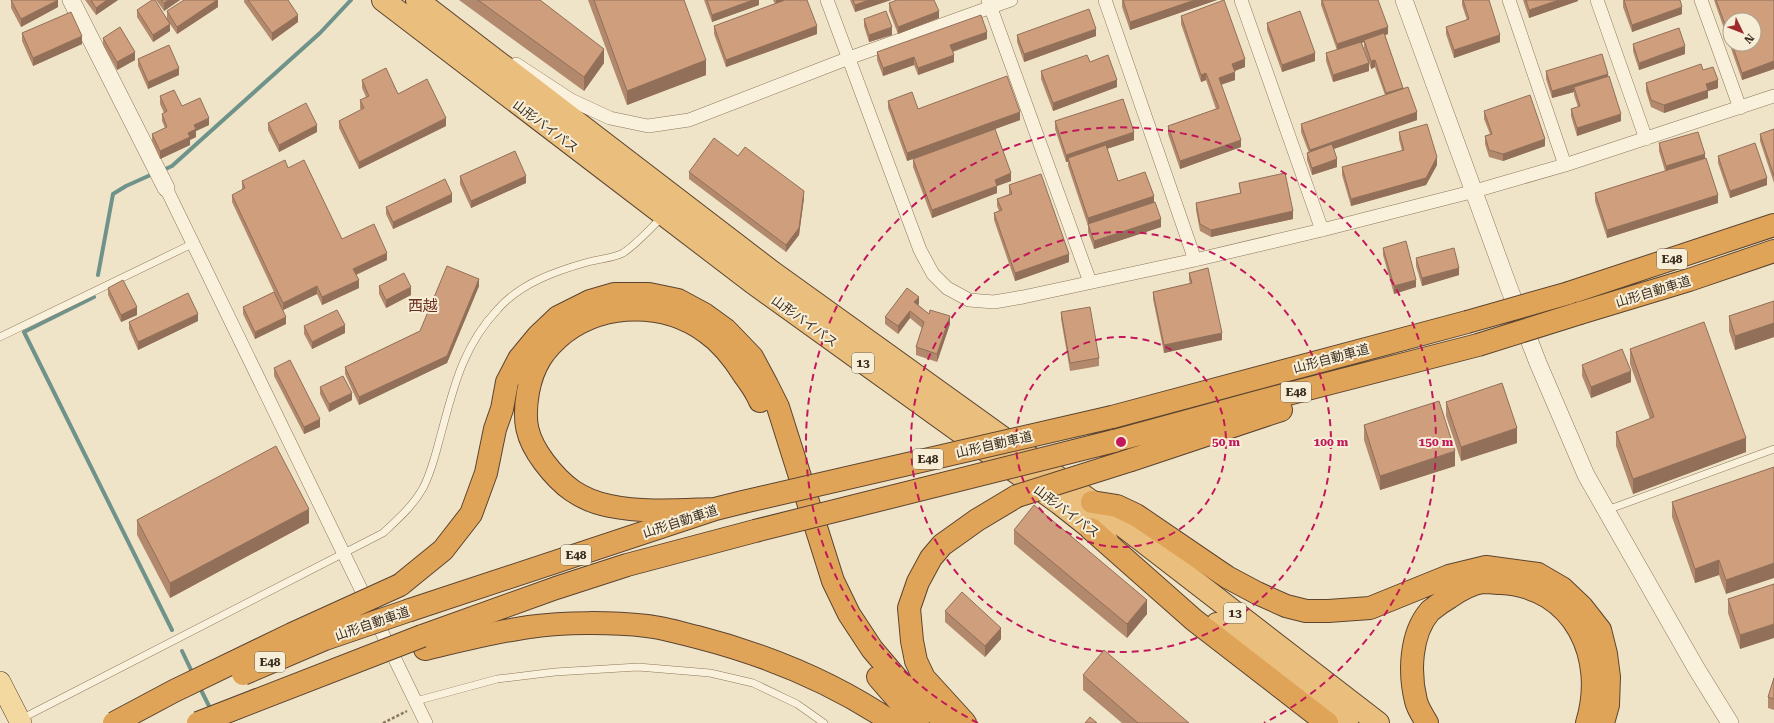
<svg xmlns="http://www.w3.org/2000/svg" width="1774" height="723" viewBox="0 0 1774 723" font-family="'Roboto Serif','Noto Sans JP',serif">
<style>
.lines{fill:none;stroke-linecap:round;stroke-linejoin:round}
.stream{stroke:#6f938a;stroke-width:4}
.service-casing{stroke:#8d765c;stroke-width:8}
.minor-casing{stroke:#8d765c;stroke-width:14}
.tertiary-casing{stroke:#8d765c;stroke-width:18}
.primary-casing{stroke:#5b4430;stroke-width:22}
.trunk-casing{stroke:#5b4430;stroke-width:24}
.motorway-casing{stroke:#5b4430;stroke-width:24}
.path{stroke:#8d765c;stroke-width:2.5;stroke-dasharray:3 2;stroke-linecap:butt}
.service{stroke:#faf1dc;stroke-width:7}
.minor{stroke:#faf1dc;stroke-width:13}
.tertiary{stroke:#faf1dc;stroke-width:17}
.primary{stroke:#f3d9a0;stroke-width:21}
.trunk{stroke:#eabe7c;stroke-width:22}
.motorway{stroke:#e0a458;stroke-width:22}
.motorway-bridge-casing{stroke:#5b4430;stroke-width:24;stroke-linecap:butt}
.motorway-bridge{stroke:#e0a458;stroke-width:22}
.wall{fill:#b2896c;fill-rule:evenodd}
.shaded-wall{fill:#916f58}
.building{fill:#cf9f7d;stroke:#916f58}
.ring{fill:none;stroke:#c2185b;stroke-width:2;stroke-dasharray:7 5}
.labels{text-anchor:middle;stroke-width:4;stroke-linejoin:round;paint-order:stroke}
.shield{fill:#f7eed8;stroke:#756857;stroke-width:1}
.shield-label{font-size:12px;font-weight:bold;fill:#3d2e20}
.street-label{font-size:13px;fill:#3d2e20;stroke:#f7eed8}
.quarter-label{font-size:15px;fill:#6b2e1e;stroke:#f7eed8}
.centre{fill:#c2185b;stroke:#f7eed8;stroke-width:2}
.ring-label{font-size:12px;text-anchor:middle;font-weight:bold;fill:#c2185b;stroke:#f7eed8;stroke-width:4;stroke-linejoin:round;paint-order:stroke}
</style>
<rect width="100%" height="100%" fill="#f0e4c8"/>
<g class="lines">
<!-- stream -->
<path class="stream" d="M161,171l11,-5 148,-133 31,-33
M98,275l15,-81 13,-8 29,-13
M94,297l-70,35 148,298
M182,651l11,23
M199,686l12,24"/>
<defs>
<path id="service" d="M0,337l192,-93
M1607,510l167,-61
M416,701l81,-22 58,-7 83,-5 72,6 43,10 44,21 27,19
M21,719l362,-186c15,-14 30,-27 40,-45 9,-17 13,-36 18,-54 13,-48 22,-88 57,-125 23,-26 58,-38 90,-47 11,-3 26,-4 35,-9 15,-10 28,-25 40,-37"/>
<path id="minor" d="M827,0l93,250 13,24 14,14 22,12 25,2 29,-5 172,-37 127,-30 153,-39 90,-26 209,-69
M988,0l102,282
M1105,0l90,260
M1241,0l81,230
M1509,0l56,165
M1597,0l49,139
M1701,0l39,108
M516,64l55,36 39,18 38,8 41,-6 160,-62 162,-58
M166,188l260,535"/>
<path id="tertiary" d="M71,0l95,188
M1404,0l105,288 29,75 48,112 110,193 34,55"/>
<path id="primary" d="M0,682l21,41"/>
<path id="trunk" d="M383,0l369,282 307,221 48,38
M417,0l355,272 320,230 286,221
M1217,624l130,99"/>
<path id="motorway" d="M1569,293l205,-68
M1580,313l109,-33 85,-29
M1112,417l355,-95
M1114,441l143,-39 221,-57
M1131,460l150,-50
M1092,502l25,4 19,9 91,62 30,16 29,13 20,5h22l42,-3 79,-32 37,-9 52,7 24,14 20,19 18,23 6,24 3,23 -1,28 -5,18
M715,509c-35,1 -70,4 -105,-3 -30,-6 -48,-20 -66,-44 -18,-24 -21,-41 -16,-70 5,-27 16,-43 37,-60 41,-30 100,-30 141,0 16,11 28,27 38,43 6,8 12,16 16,26
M1091,529l103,91 133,103
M400,585l43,-35 28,-36 15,-41 9,-44 7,-20 5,-27 12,-23 19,-23 20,-19 32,-16 24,-7h35l29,6 26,14 22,16 26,27 15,28 11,22 55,174 16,33 23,35 28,33 47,41
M410,610l305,-101 28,-7
M422,636l134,-48 71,-23 128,-34
M425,649c34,-8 69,-17 104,-22 36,-5 82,-5 118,-1 17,2 34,7 50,11 70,18 136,45 196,86
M878,677l40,46
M965,723l-41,-45 -8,-17 -4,-20 -3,-33 9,-26 13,-24 11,-13 35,-25 40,-24
M1427,723c-4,-7 -9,-14 -11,-22 -7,-28 -6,-67 14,-90 6,-5 13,-10 20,-14 10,-7 21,-13 33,-15 6,0 13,1 18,1 74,4 106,75 86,140"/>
</defs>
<!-- service casing -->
<use href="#service" class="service-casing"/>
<!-- minor casing -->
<use href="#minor" class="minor-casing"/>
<!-- tertiary casing -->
<use href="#tertiary" class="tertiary-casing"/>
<!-- primary casing -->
<use href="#primary" class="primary-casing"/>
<!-- trunk casing -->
<use href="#trunk" class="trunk-casing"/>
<!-- motorway casing -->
<use href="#motorway" class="motorway-casing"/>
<!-- path -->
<path class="path" d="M383,723l24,-12"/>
<!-- service -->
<use href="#service" class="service"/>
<!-- minor -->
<use href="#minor" class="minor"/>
<!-- tertiary -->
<use href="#tertiary" class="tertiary"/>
<!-- primary -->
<use href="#primary" class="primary"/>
<!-- trunk -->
<use href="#trunk" class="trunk"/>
<!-- motorway -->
<use href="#motorway" class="motorway"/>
<defs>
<path id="motorway-bridge" d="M1467,322l102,-29
M1478,345l102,-32
M1017,496l114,-36
M743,502l369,-85
M755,531l359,-90
M243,674l82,-35 85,-29
M114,723l60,-32 118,-57 108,-49
M198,723l224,-87"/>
</defs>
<!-- motorway-bridge casing -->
<use href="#motorway-bridge" class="motorway-bridge-casing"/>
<!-- motorway-bridge -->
<use href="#motorway-bridge" class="motorway-bridge"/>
</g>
<!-- wall -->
<path class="wall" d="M11,0l47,7 -37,20 -10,-19z
M85,0h33l-22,15z
M156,0h24l-16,11z
M218,0v7l-41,27 -7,-10v7l-17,11 -16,-25v-7l30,8v-7z
M244,0h44l10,22 -26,19 -28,-39z
M459,0h81l64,63 -20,28z
M588,0h96l22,75 -79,30z
M704,0h55v5l-47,17z
M773,0h34l10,34 -91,33 -12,-33v-8l61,-22z
M850,0h41l-36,12z
M1122,0h95l-87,30 -8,-23z
M1321,0h57l10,34 -3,1 18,54 14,31 -83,29 3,18 -25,8 -5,-15v-7h2l-8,-21v-8l84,-29 -10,-28 -4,2 -7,-21v-6l-2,1 7,28 -36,11 -7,-21v-8l11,-3 -16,-45z
M1462,0h27l11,42 -46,16 -8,-24v-7l21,-7 -5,-15z
M1523,0h55v1l-49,17z
M1623,0l59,14 -50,18 -9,-25z
M1714,0h60v69l-32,11zM1730,20l24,24h-24z
M889,3l50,15 -41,16 -9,-23z
M1181,16l64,51 -11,4 1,9 -14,5 20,62 -61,22 -12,-35v-8l48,-17 -10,-29 -5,2 -20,-58z
M864,19l28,16 -23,7 -5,-16z
M1267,23l48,38 -33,11 -15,-42z
M22,33l60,11 -49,22 -11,-25z
M1017,35l79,1 -72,26 -7,-20z
M103,38l32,22 -18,10 -14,-25z
M987,39l-34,13 1,10 -36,13 -4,-10 -31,11 -6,-16v-8z
M1633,44l52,10 -46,16 -6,-19z
M138,59l41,16 -31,14 -10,-23z
M1090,62l27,25 -64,24 -12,-32v-8z
M1703,70l15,18 -10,3v7l-44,15 -13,-6 -5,-16v-8z
M1546,71l62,5 13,45 -44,15 -6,-20v-7l7,-2 -4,-12v-3l-22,6 -6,-19z
M362,80l36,14 48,32 -87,43 -20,-41v-7l22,-11 -1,-2v-8l6,-3 -4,-9z
M160,96l22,10 27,19 -13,6v6l-6,3v5l-30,14 -8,-18v-7l13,-6 -3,-7v-7l2,-1 -4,-9z
M888,101l30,8 102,11 -25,9 16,52 -14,5v7l-65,25 -19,-51v-8l57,-21 -63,23 -19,-53z
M1484,111l61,35 -42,15 -14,-4 -4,-13v-8l5,-2 -6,-15z
M1055,121l79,19 -27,9 11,32 36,22 7,24 -67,22 -6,-17v-6l-20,-60v-4h-2l-11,-33z
M268,123l49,9 -38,20 -11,-22z
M1774,129v54l-14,-42v-7z
M1399,132l38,33 -11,20 -75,21 -9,-31v-8l60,-16 -3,-12z
M1659,143l46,16 13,44 -111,35 -12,-37v-8l70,-22 -6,-20z
M738,156l66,42 -5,37 -13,17 -97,-73v-7z
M1718,156l49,29 -37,13 -12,-35z
M288,168l54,71 45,21 -31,15 3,13 -37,17 -5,-11 -34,16 3,14 -31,15 -12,-25v-7l31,-15 -42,-90v-7l10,-5v-9z
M460,176l66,7 -55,25 -11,-24z
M1239,183l54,36 -82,18 -11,-6 -4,-21v-7l44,-10z
M1009,185l60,77 -54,19 -21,-61v-7l5,-2 -2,-5v-7l12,-5z
M452,202l-59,27 -7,-15v-7z
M1383,248l33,39 -22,7 -11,-39z
M1416,258l43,17 -37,11 -6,-20z
M1189,273l33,67 -58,13 -11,-54v-7l37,-8 -1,-4z
M379,286l32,9 -25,13 -7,-14z
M479,286l-32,77 -88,42 -14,-31v-7l75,-36z
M108,288l29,27 -16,7 -13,-27z
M1774,301v36l-39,13 -6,-19v-15z
M919,304l-1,1 11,9 21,10 -13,38 -21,-7v-8l6,-19 -12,-10 -12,16 -13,-10v-7z
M1061,312l38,46v8l-29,5 -9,-52z
M198,321l-60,29 -9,-21v-7z
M304,326l41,7 -33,16 -8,-15z
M1630,349l116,103 -113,42 -17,-48v-14l34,-13 -20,-55z
M1582,365l49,17 -40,16 -9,-22z
M274,368l46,59 -16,7 -30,-58z
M320,387l32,13 -23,12 -9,-18z
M1446,402l71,41 -56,18 -15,-45z
M1364,425l91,41 -75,24 -16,-50z
M1774,467l-48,127 -7,-19 -24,8 -23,-66v-15z
M137,520l172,3 -139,75 -33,-63z
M1014,530l133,84 -20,24 -113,-94z
M1774,584l-34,65 -12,-36v-14z
M945,611l56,28 -16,18 -40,-35z
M1083,675l106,48h-67l-39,-33z
M1774,678v32l-6,-2v-11z"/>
<!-- shaded-wall -->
<path class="shaded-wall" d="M58,0v7l-37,20v-8z
M107,0h11l-22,15v-7z
M169,0h11l-16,11v-8z
M217,0h1v7l-41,27v-7z
M753,0h6v5l-47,17v-7z
M776,0h19l-19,8z
M869,0h22l-36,12v-7z
M1195,0h22l-87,30v-8z
M1559,0h19v1l-49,17v-8z
M1682,7v7l-50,18v-7z
M939,11v7l-41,16v-7z
M298,15v7l-26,19v-8z
M170,24v7l-17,11v-7z
M817,26v8l-91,33v-7z
M892,27v8l-23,7v-7z
M1388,27v7l-24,8v-2v2l-27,10v-8z
M1096,29v7l-72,26v-8z
M987,32v7l-37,13v-7z
M1500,35v7l-46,16v-8z
M82,36v8l-49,22v-8z
M1685,46v8l-46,16v-7z
M604,49v14l-20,28v-14z
M135,52v8l-18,10v-8z
M1315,53v8l-33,11v-7z
M954,55v7l-36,13v-7z
M914,57v8l-31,11v-8z
M1245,59v8l-13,5v-8z
M706,60v15l-79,30v-14z
M1375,60v7l-4,2v-8z
M1774,61v8l-32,11v-7z
M1369,63v8l-36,11v-7z
M179,68v7l-31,14v-7z
M1235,72v8l-16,5v-7z
M1206,73v7l-5,2v-7z
M1608,74v7l-34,6v5l-22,6v-7z
M1117,80v7l-64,24v-8z
M1718,80v8l-10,3v7l-44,15v-8l42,-21z
M1403,88v7l-17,6v-8z
M1020,112v8l-113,41v-8z
M1417,112v8l-107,37v-7z
M1621,114v7l-44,15v-8z
M209,118v7l-13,6v6l-6,3v5l-30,14v-8l28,-18 6,-8z
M446,118v8l-87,43v-7z
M317,125v7l-38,20v-7z
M1134,132v8l-65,21 -1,-3v4h-2v-7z
M1545,139v7l-42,15v-7z
M1241,140v7l-61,22v-8z
M1705,154v8l-39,11v-7z
M1437,157v8l-11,20 -75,21v-7z
M1337,159v8l-25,8v-7z
M1011,173v8l-14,5v7l-65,25v-8l63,-30z
M526,176v7l-55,25v-7z
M1767,178v7l-37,13v-7z
M804,191v7l-5,37 -13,17v-7z
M452,194v8l-59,27v-7z
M1718,195v8l-111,35v-8z
M1154,196v8l-66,22v-8z
M1293,211v8l-82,18v-7z
M1161,219v8l-67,22v-8z
M387,253v7l-34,16v-7z
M1069,254v8l-54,19v-8z
M1459,268v7l-37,11v-8z
M479,279v7l-32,77 -88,42v-8z
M359,280v8l-37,17v-8z
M1416,280v7l-22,7v-8z
M317,286v8l-34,16v-7z
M411,287v8l-25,13v-8z
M919,297v7l-5,6v-8z
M137,307v8l-16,7v-7z
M910,311v7l-12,16v-8z
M198,314v7l-60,29v-8z
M950,316v8l-13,38v-8z
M286,317v7l-31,15v-7z
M1774,323v14l-39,13v-14z
M345,325v8l-33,16v-7z
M1222,333v7l-58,13v-8z
M1631,371v11l-40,16v-11z
M352,393v7l-23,12v-8z
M320,419v8l-16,7v-7z
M1517,428v15l-56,18v-14z
M1746,438v14l-113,42v-15z
M1455,451v15l-75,24v-14z
M309,509v14l-139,75v-15z
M1719,560v15l-24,8v-14z
M1774,563v15l-48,16v-14z
M1147,600v14l-20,24v-14z
M1774,624v14l-34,11v-14z
M1001,628v11l-16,18v-11z"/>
<!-- building -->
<path class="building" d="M11,0h47l-37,19z
M91,0h16l-11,8z
M152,0h3l15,24 -17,11 -16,-25z
M161,0h8l-5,3z
M184,0h33l-40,27 -10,-16z
M248,0h40l10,15 -26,18z
M478,0h62l64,49 -20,28z
M594,0h90l22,60 -79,31z
M707,0h46l-41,15z
M785,0h22l10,26 -91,34 -12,-34z
M853,0h16l-14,5z
M897,0h37l5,11 -41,16 -9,-24z
M1123,0h72l-65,22z
M1224,0l21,59 -13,5 3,8 -16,6 22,62 -61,21 -12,-35 51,-18 -13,-35 -5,2 -20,-59z
M1322,0h56l10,27 -51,17z
M1463,0h26l11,35 -46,15 -8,-23 23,-8z
M1526,0h33l-30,10z
M1624,0h56l2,7 -50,18z
M1716,0h58v61l-32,12 -10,-29h22v-24h-24v18z
M1089,9l7,20 -72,25 -7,-19z
M886,11l6,16 -23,8 -5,-16z
M1300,11l15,42 -33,12 -15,-42z
M71,12l11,24 -49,22 -11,-25z
M981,15l6,17 -37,13 4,10 -36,13 -4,-11 -31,11 -6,-16z
M120,27l15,25 -18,10 -14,-24z
M1679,28l6,18 -46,17 -6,-19z
M1384,33l19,55 -17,5 -11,-33 -4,1 -7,-21z
M1361,42l8,21 -36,12 -7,-22z
M169,45l10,23 -31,14 -10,-23z
M1602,54l6,20 -56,17 -6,-20z
M1087,55l3,7 18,-7 9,25 -64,23 -12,-32z
M1701,64l2,6 10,-3 5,13 -12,4 2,6 -44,15 -13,-5 -5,-17z
M386,68l12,26 29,-15 19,39 -87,44 -20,-41 25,-13 -4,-8 9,-4 -7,-16z
M1007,76l13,36 -113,41 -19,-52 24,-9 6,17z
M1609,76l12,38 -44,14 -6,-19 9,-3 -6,-19z
M1408,87l9,25 -107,38 -9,-26z
M174,90l8,16 18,-8 9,20 -15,7 2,4 -8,4 2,4 -30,14 -8,-17 15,-7 -5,-13 5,-3 -7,-15z
M1530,95l15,44 -42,15 -14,-4 -4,-14 7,-2 -8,-23z
M1123,99l11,33 -68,23 -11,-34z
M306,103l11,22 -38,20 -11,-22z
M1427,124l10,33 -11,21 -75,21 -9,-32 62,-17 -5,-18z
M995,129l16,44 -16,7 2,6 -65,24 -19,-51z
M1774,129v47l-14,-42z
M1698,132l7,22 -39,12 -7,-23z
M714,138l24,18 7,-9 59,44 -5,37 -13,17 -97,-73z
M1755,143l12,35 -37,13 -12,-35z
M1332,144l5,15 -25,9 -5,-15z
M1106,145l12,36 27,-9 9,24 -66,22 -20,-60z
M515,151l11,25 -55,25 -11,-25z
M1706,158l12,37 -111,35 -12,-37z
M285,160l3,8 16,-8 38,79 32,-15 13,29 -34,16 6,11 -37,17 -5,-11 -34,17 -51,-108 13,-7 -3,-7z
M1285,173l8,38 -82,19 -11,-6 -4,-21 45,-10 -2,-10z
M1041,174l28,80 -54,19 -21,-60 8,-3 -5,-11 15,-5 -3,-9z
M445,179l7,15 -59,28 -7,-15z
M1155,202l6,17 -67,22 -6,-17z
M1406,241l10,39 -22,6 -11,-38z
M1454,248l5,20 -37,10 -6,-20z
M447,266l32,13 -32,77 -88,41 -14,-30 75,-36z
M1208,268l14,65 -58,12 -11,-53 39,-9 -3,-10z
M404,273l7,14 -25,13 -7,-14z
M123,280l14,27 -16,8 -13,-27z
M907,288l12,9 -5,5 15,12 1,-4 20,6 -13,38 -21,-7 8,-25 -14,-11 -12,15 -13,-9z
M274,292l12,25 -31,15 -12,-25z
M188,293l10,21 -60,28 -9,-20z
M1774,301v22l-39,13 -6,-20z
M1090,307l9,51 -29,5 -9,-51z
M337,310l8,15 -33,17 -8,-16z
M1704,322l42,116 -113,41 -17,-47 38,-15 -24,-68z
M1622,349l9,22 -40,16 -9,-22z
M290,360l30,59 -16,8 -30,-59z
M343,376l9,17 -23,11 -9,-17z
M1502,383l15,45 -56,19 -15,-45z
M1439,401l16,50 -75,25 -16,-51z
M276,446l33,63 -139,74 -33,-63z
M1774,467v96l-48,17 -7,-20 -24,9 -23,-67z
M1034,505l113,95 -20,24 -113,-94z
M1774,584v40l-34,11 -12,-36z
M962,592l39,36 -16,18 -40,-35z
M1104,650l85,73h-51l-55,-48z
M1774,678v21l-6,-2z
M1090,717l7,6h-12z"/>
<!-- distance rings -->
<g class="ring">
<circle cx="1121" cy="442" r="105"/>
<circle cx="1121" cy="442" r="210"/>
<path d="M978 723A315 315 0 1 1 1264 723"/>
</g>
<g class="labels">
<!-- shield labels -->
<g class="shield">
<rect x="1657" y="249" width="30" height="20" rx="3"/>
<rect x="852" y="353" width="22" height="20" rx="3"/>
<rect x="1281" y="382" width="30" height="20" rx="3"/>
<rect x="913" y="449" width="30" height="20" rx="3"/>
<rect x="561" y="545" width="30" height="20" rx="3"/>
<rect x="1224" y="603" width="22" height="20" rx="3"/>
<rect x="255" y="652" width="30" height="20" rx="3"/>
</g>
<g class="shield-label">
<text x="1672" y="263">E48</text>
<text x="863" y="367">13</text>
<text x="1296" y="396">E48</text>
<text x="928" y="463">E48</text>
<text x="576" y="559">E48</text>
<text x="1235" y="617">13</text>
<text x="270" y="666">E48</text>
</g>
<!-- street labels -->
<g class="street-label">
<text transform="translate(546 126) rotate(37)" y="5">山形バイパス</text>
<text transform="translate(1653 291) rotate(-17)" y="5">山形自動車道</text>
<text transform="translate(805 321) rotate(36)" y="5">山形バイパス</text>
<text transform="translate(1331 358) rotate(-15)" y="5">山形自動車道</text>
<text transform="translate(994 444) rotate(-13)" y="5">山形自動車道</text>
<text transform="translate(1067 511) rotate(37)" y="5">山形バイパス</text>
<text transform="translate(680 521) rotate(-18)" y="5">山形自動車道</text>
<text transform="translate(372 623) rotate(-19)" y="5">山形自動車道</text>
</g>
<!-- quarter labels -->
<g class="quarter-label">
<text x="423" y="311">西越</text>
</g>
</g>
<circle cx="1121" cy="442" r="6" class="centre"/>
<g class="ring-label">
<text x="1226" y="446">50 m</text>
<text x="1331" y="446">100 m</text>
<text x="1436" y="446">150 m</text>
</g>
<!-- north arrow -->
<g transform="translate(1742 32) rotate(133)"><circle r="19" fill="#f7eed8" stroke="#ada18e"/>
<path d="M0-3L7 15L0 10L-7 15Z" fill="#9e2a2b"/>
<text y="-6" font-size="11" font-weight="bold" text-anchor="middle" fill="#3d2e20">N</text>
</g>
</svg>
